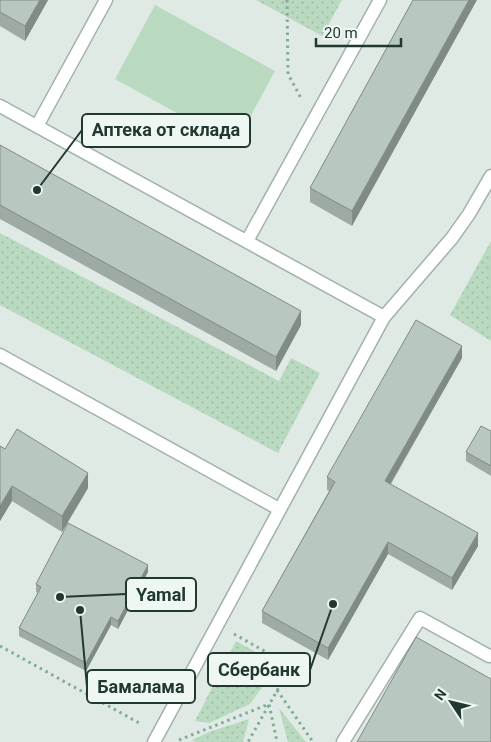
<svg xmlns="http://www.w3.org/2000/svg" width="491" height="742" viewBox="0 0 491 742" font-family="Roboto,sans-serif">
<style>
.grass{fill:url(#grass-dots)}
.pitch{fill:#b9dac0}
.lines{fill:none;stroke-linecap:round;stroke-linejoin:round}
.lane-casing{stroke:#a2b1ab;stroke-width:15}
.path{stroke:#81ac9c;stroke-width:3;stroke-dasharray:2.5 4;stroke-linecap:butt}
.lane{stroke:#fff;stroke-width:12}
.wall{fill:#9eaba5}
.shaded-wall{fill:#818b86}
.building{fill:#b8c7c0;stroke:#818b86}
.leader{fill:none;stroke:#213931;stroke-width:2}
.callout-dot{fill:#213931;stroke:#eff7f3;stroke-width:2}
.callout{fill:#eff7f3;stroke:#213931;stroke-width:2}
.callout-label{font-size:18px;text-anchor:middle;font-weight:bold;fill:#213931}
</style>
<defs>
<pattern id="grass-dots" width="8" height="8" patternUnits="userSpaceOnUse" patternTransform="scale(1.25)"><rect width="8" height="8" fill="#b9dac0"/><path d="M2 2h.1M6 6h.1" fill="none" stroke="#9fbca5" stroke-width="1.8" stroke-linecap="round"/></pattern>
</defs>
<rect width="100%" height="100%" fill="#dfeae4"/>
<!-- grass -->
<path class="grass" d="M256,0h86l-20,36z
M0,233l279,148 12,-23 29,15 -42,80 -278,-148z
M491,241v100l-41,-26z
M236,641l39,22 -12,23 -13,18 -41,19 -14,-2z
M279,708l27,34h-18z
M249,719l-6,23h-48l-3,-2 20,-9z"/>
<!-- pitch -->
<path class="pitch" d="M155,5l120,66 -40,74 -120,-66z"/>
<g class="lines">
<defs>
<path id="lane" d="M0,106l384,211
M37,126l69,-126
M247,241l133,-241
M0,355l279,154
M154,742l230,-425 68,-79 17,-24 22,-38
M343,742l77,-124 69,38"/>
</defs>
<!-- lane casing -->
<use href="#lane" class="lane-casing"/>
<!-- path -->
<path class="path" d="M287,0l1,74 14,26
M234,634l57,32 -43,76
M0,646l141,78
M277,690l36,52
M179,740l90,-36 8,38"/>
<!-- lane -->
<use href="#lane" class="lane"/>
</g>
<!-- wall -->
<path class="wall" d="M0,0h48l-23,41 -25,-15z
M413,0l-61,226 -42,-24v-14z
M0,145l301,180 -25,46 -276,-152z
M462,358l-71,126 87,62 -26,44 -64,-36 -60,106 -66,-37v-12l67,-120 -2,-1v-13z
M491,431v45l-25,-15v-9z
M0,446l88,42 -26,44 -50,-31 -12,20z
M148,572l-30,57 -7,-4 -25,46 -67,-35v-8l19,-35 -2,-1v-8z"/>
<!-- shaded-wall -->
<path class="shaded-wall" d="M40,0h8l-23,41v-15z
M469,0h8l-125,226v-15z
M301,311v14l-25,46v-14z
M462,346v12l-77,135v-12z
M88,473v15l-26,44v-16z
M12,486v15l-12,20v-15z
M478,533v13l-26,44v-12z
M388,542v12l-60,106v-12z
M148,565v7l-30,57v-8z
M111,617v8l-25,46v-8z"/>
<!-- building -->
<path class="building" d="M0,0h40l-15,26 -25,-14z
M413,0h56l-117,211 -42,-23z
M0,145l301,166 -25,46 -276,-152z
M416,320l46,26 -77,135 93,52 -26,45 -64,-36 -60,106 -66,-37 73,-129 -8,-5z
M481,426l10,5v35l-25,-14z
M17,429l71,44 -26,43 -50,-30 -12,20v-60l5,3z
M68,523l80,42 -30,56 -7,-4 -25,46 -67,-35 22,-41 -5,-3z
M416,637l75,42v63h-134z"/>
<!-- callouts -->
<path class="leader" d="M37 190L82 130M60 597L126 594M333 604L310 670M80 610L87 687"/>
<g class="callout-dot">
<circle cx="37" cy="190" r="5"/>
<circle cx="60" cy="597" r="5"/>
<circle cx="333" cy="604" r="5"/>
<circle cx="80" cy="610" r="5"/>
</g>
<g class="callout">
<rect x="82" y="114" width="168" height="33" rx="5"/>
<rect x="126" y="578" width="70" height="33" rx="5"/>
<rect x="208" y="653" width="102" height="33" rx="5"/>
<rect x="87" y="670" width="108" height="33" rx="5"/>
</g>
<g class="callout-label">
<text x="166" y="136">Аптека от склада</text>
<text x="161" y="601">Yamal</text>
<text x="259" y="676">Сбербанк</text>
<text x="141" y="693">Бамалама</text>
</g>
<!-- north arrow -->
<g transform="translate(451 702) rotate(305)" stroke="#eff7f3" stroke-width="4" paint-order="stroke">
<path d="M0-4L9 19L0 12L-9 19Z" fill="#213931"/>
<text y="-8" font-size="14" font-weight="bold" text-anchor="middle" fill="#213931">N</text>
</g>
<!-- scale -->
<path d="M316 38v8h85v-8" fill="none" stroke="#213931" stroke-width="2.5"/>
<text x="324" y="38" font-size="15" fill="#213931" stroke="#eff7f3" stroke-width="4" paint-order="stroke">20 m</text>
</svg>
